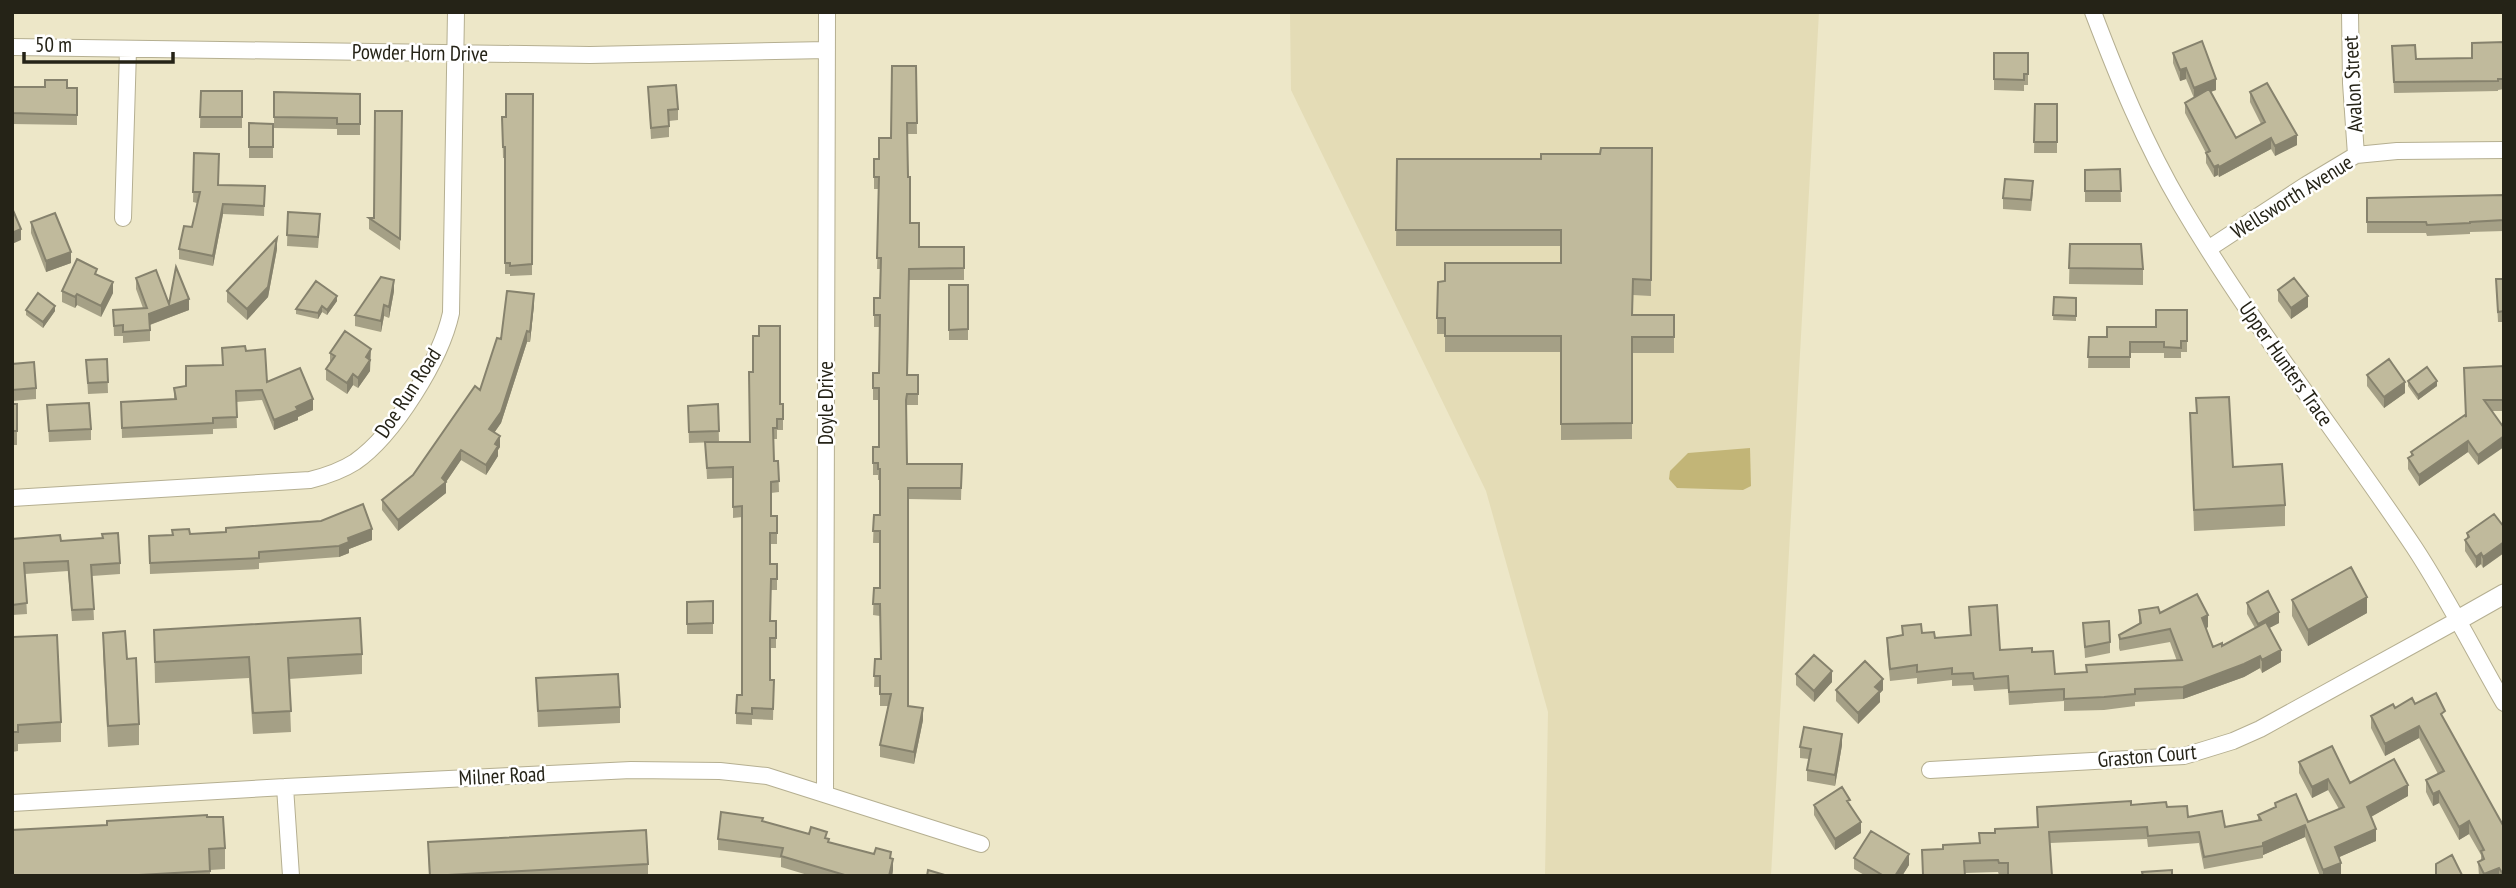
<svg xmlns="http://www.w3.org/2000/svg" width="2516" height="888" viewBox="0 0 2516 888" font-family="'PT Sans Narrow',sans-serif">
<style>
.built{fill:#e4dcb6}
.green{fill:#c2b577}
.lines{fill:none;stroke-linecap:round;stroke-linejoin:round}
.minor-casing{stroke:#b5af91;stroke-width:18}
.tertiary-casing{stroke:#b5af91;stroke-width:21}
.minor{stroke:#fff;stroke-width:16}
.tertiary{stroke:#fff;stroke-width:19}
.wall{fill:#a5a086}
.shaded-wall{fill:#86826d}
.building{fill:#c0ba9c;stroke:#86826d;stroke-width:2}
.labels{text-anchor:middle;stroke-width:5;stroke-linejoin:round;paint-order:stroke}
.street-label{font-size:21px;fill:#252317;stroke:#fff}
</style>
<rect width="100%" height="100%" fill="#ede7c8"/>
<!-- built -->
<path class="built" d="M1819,12l-48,864h-226l3,-164 -62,-221 -195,-401 -1,-77z"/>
<!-- green -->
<path class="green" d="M1750,448l1,38 -8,4 -66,-2 -8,-9 1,-8 18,-18z"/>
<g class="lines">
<defs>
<path id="minor" d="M2093,12c25,66 52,132 88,193 70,119 156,227 233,342 33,50 60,104 90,156
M2350,12l1,71 5,72
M12,47l578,8 237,-5
M123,218l5,-168
M2208,249l98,-64 50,-30 41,-4 107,-1
M12,498l298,-18c16,-4 31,-9 45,-18 39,-27 86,-103 96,-149l5,-301
M1930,770l254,-14 49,-15 27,-12 198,-109
M285,787l6,89
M825,794l2,-782
M12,803l273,-16 346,-17 89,1 47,5 214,68"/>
<path id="tertiary" d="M2458,620l46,-26"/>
</defs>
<!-- minor casing -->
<use href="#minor" class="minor-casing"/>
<!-- tertiary casing -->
<use href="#tertiary" class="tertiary-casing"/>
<!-- minor -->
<use href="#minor" class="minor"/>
<!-- tertiary -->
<use href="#tertiary" class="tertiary"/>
</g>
<!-- wall -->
<path class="wall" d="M2504,42v47l-6,1v1l-104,2 -2,-47 24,13 56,-1z
M1994,53h34v32h-4v6l-30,-1z
M2173,53l43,37 -6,2 26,46 25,-14 -11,-22v-10l47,53 -22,11 -4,-7 -52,28 -1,-2 -4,2 -8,-14v-10l-21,-40v-10l9,-5 -8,-19 -6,2 -7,-18z
M916,66l1,68h-10l3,89 9,24h45v33h-55l-1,95h10v30h-11l-1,5 1,54h55l-1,36 -53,-1v207l15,14 -9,44 -34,-7v-12l8,-39h-8v-19h-6l1,-28h6l-1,-43 -7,-1 1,-27h6v-45h-7l1,-28h6v-35h-2v-5h-5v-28h6v-47h-6v-15l6,-12 1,-16v-30h-6v-29h6v-29h-3l2,-80h-5v-30h5l12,-21z
M12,87l65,1v37l-65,-1z
M648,87l30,22v11l-9,1v16l-18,2z
M201,91h41v37h-42z
M274,92l86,2v41h-23v-6l-63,-1z
M533,94l-1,181 -22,1v-2h-5v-116h-2l-1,-41h4z
M2035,104h22v49h-23z
M402,111l-2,139 -31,-21v-11h5z
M249,123l24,1v34h-24z
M1652,148l-1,148 -18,-1v20h41v38h-42v86l-71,1v-88h-116v-18h-8v-16l8,-37 116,-18v-17h-165l1,-87h144z
M194,153l24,32 47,1 -1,30 -41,-2 -10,52 -34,-7v-10l13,-22 5,-24 -4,-1z
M2120,169l1,33h-36v-32z
M2033,192l-2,19 -28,-2v-11z
M2504,195v36l-34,1v2l-43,2 -1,-3h-59v-35z
M288,212l32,13 -2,23 -31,-2z
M31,222l40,41 -25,9 -15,-39z
M2070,244l73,25v16l-74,-1z
M277,249l-9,48 -21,23 -20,-18v-11z
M97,275l16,18 -12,24 -24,-12 -2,3 -13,-6v-11z
M136,278l33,26 20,6 -39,15v16l-27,2v-7h-9l-1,-26 30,-2 -7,-19z
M2496,279h8v43h-6z
M949,285h19v55h-19z
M2278,290l30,17 -17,12 -13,-18z
M394,291l-5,27 -5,-2 -3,16 -26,-6v-11z
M2054,297l22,1v23l-23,-1z
M337,301l-10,14 -5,-3 -4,7 -22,-5v-5z
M534,305l-4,37h-3l-26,81 -7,10 6,14 -2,3v6l-12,19 -25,-15 -15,22v11l-48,38 -16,-21v-10l31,-25 67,-85 21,-51z
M26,310l29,1 -12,17 -17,-13z
M2187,310v42h-6v6h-17v-5h-34v15h-42l1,-31h18l49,-10z
M222,348l24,3 21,31 46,28 -15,7v3l-24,10 -12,-30 -26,2 1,26 -24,1v5l-91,4 -1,-36 53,-3v-11l12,-2 36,-21z
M330,353l41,7 -1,2v9l-12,17 -5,-3 -6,9 -21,-14v-11l4,-7z
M107,359l1,34 -20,1 -2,-34z
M12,364l24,24v11l-24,2z
M2504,366v45h-12l-14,54 -10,-13 -49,34 -11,-17v-11l3,-2v-4l55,-35z
M2367,375l38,18 -21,15 -17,-22z
M2408,381l29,5 -19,14 -10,-14z
M2196,398l37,69 52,38v21l-91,5 -4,-118h6z
M12,404h5v41h-5z
M718,404l1,38 -30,1 -1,-37z
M780,404h3v26h-6v9h-4l1,22h4l1,31 -8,1v23h6v28h-7v20h7v26h-6l-1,31h6v27h-6v32h4l-1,40 -21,-1v6l-16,-1v-11l6,-18v-178l-9,1v-40l-26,1 -2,-37h45z
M47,405l44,24v11l-42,2z
M2494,514l-11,54 -2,-4 -5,4 -11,-17v-11l2,-2v-5z
M190,534l182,6 -23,9v4l-10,4 -80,6v6l-109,5 -1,-38z
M12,539l49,2 59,22v11l-28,2 2,44 -22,1 -4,-50 -43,3 2,40 -15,1z
M2292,600l75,13 -59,33 -16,-30z
M713,601v33h-26v-32z
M2247,603l32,20 -10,5 12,34 -19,11 -2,-5 -16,9 -61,22 -48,3v4l-31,4 -40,1v-10l-55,4 -1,-16 -34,2 -1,-6 -21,1v-6l-35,4v-6l-27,3 -3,-31v-12l15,-2v-10l33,12 35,-3 -1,-28 31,43 32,2 23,22 31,-2 91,-11 -7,-19 -50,9 -1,-3v-13l20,-10v-15l21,3 48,14 -2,1 7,19 9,-1 33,-18 -8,-14z
M2083,623l27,19v11l-25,5z
M12,629l1,8 48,85v20l-43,2v7l-6,1z
M154,630l208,24v20l-73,5 2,53 -38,2 -4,-56 -94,5z
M103,633l24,26 12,65v21l-31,2 -5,-94z
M1796,674l36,8 -18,20 -18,-17z
M536,678l84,29v16l-82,4z
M1836,690h47l-3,3v9l-22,22 -22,-23z
M2415,704l30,17 59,155h-25l-1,-14 3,-1v-6l-12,-21 -10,6 -20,-37 -6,3 -7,-14v-12l12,-6 -19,-36 -34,18 -14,-28v-12l24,-8z
M1842,745l-7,41 -28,-5v-11l2,-11 -9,-1v-11z
M2299,762l51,21 58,13 -37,21 5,24 -37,16 2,17 -4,2h-17l-15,-39 -42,18v3l-59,11 -5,-26 -51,4 -1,-8 -97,4 2,33h-44v-2l-9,1 -1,-3 -33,1v3h-42l20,-27 36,-6 16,-10 42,-6v-20l94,-2 36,2 21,10 37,10 33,-6v-6l17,-8v-4l33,19 31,-13 -11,-19 -16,8 -13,-25z
M1814,805h36l11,28 -26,17 -21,-35z
M207,817l18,31v21l-15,1v6h-198l95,-51z
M763,821l64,18 2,3 62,17 2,11 -1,6h-81l-30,-9v-9l-63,-8v-11z
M428,842l220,22v12h-219z
M1854,858l55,7 -7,11h-36l-12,-7z"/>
<!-- shaded-wall -->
<path class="shaded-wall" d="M2186,68v11l-6,2v-11z
M2216,79v11l-22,8v-10z
M2297,135v10l-22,11v-10z
M2271,138v11l-52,28v-10z
M2218,165v10l-4,2v-10z
M223,204v10l-10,52v-10z
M21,229v11l-9,4v-11z
M277,238v11l-9,48 -21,23v-11z
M71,252v11l-25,9v-11z
M394,280v11l-5,27v-11z
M113,282v11l-12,24v-11z
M77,294v11l-2,3v-11z
M534,294v11l-4,37v-10z
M337,296v5l-10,14v-5z
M2308,296v11l-17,12v-11z
M189,299v11l-40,15v-11z
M384,305v11l-3,16v-11z
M55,306v5l-12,17v-6z
M322,306v6l-4,7v-6z
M527,331v11l-26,81 -12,17v-11z
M371,349l-1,22 -12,17v-10l8,-21z
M353,374v11l-6,9v-11z
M2437,381v5l-19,14v-5z
M2405,382v11l-21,15v-11z
M313,399v11l-15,7v3l-24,10v-10l22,-13z
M500,436v11l-2,3v6l-12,19v-10l9,-21z
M2504,436v11l-26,18v-10z
M2468,441v11l-49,34v-11z
M461,450v10l-15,22v11l-48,38v-11l44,-42z
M372,529v11l-23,9v4l-10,4v-11l9,-8z
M2504,542v11l-21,15v-11z
M2481,553v11l-5,4v-11z
M2367,597v16l-59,33v-16z
M2279,612v11l-21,11v-10z
M2208,615v12l-6,4v-13z
M2281,650v12l-19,11v-13z
M2260,656v12l-16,9 -61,22v-12z
M1832,671v11l-18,20v-11z
M1883,679v11l-3,3v9l-22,22v-11l17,-26z
M923,708v12l-9,44v-12z
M2419,726v12l-34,18v-12z
M1842,734v11l-7,41v-11z
M2328,779v11l-16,8v-11z
M2408,785v11l-41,23v-12z
M2439,791v12l-6,3v-12z
M2469,821v13l-10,6v-13z
M1861,822v11l-26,17v-11z
M2305,825v12l-42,18v-12z
M2376,829v12l-41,18v-12z
M1909,854v11l-7,11h-7z
M893,859v11l-1,6h-3z
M2341,863v11l-4,2h-14v-6z
M2499,868v8h-15v-2z"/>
<!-- building -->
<path class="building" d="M2202,41l14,38 -22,9 -8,-20 -6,2 -7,-17z
M2504,42v37h-6v2l-104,1 -2,-36 23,-1 1,14 56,-1v-15z
M1994,53h34v21h-4v6l-30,-1z
M892,66h24l1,57h-10l1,54h2v46h9v24h45v21l-55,1 -2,106h11v19h-11l-1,6 1,64h55l-1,24h-53v218l15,2 -9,44 -34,-7 11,-51h-11v-18h-6l1,-17h6l-1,-55h-7l1,-16h6v-57h-7l1,-16h6v-46h-2v-6h-5v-16h6v-59h-6v-15h6l1,-58h-6v-17h6l1,-40h-4l2,-81h-5v-18h5v-21h12z
M45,80h22v8h10v27l-65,-2v-26h33z
M2267,83l30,52 -22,11 -4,-8 -52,29 -1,-2 -4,2 -8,-14 4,-2 -25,-48 24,-14 27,49 29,-16 -15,-30z
M676,85l2,24 -10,1 1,16 -18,2 -3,-41z
M201,91h41v26h-42z
M274,92l86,2v30h-23v-6l-63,-1z
M506,94h27l-1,170 -22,2v-3h-5v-116h-2l-1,-30h4z
M2035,104h22v38h-23z
M375,111h27l-2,128 -31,-21h5z
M249,123l24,1v23h-24z
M1601,148h51l-1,132 -18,-1 -1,36h42v22h-42v86l-71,1v-88h-116v-18h-8l1,-36 7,-1v-18h116v-33h-165l1,-71h144v-5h59z
M194,153l25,1 -1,31 47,1 -1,20 -41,-2 -10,52 -34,-7 5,-23 8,1 8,-35h-7z
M2120,169l1,22h-36v-21z
M2005,179l28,2 -2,19 -28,-2z
M2504,195v25l-34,2v1l-43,2 -1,-3h-59v-24z
M12,208l9,21 -9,4z
M288,212l32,2 -2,23 -31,-2z
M55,213l16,39 -25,9 -15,-39z
M277,238l-9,49 -21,22 -20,-18z
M2070,244h71l2,25 -74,-1z
M77,259l20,10 -2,5 18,8 -12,24 -24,-12 -2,3 -13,-6z
M176,267l13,32 -40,15 1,16 -27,2v-7l-9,1 -1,-16 34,-2 -11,-30 20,-8 13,34z
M381,277l13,3 -5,27 -5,-2 -3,16 -26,-6z
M2294,278l14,18 -17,12 -13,-18z
M2496,279h8v32l-6,1z
M316,281l21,15 -10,14 -5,-4 -4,7 -22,-4z
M949,285h19v44l-19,1z
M507,291l27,3 -4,38 -3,-1 -26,81 -12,17 11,7 -5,8 3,2 -12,19 -25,-15 -19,28 4,4 -48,38 -16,-20 31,-25 62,-89 5,4 17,-52 4,1z
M38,293l17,13 -12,16 -17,-12z
M2054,297l22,1v18l-23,-1z
M2156,310h31v31h-6v7l-17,-1v-5h-34v15h-42l1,-20h18v-10h49z
M759,326h21v78h3v15h-6v9h-4l1,33h4l1,20 -8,1v34h6v17h-7v31h7v15h-6l-1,42h6v17h-6v42h4l-1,29 -21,-1v6l-16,-1 1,-18h5v-189l-9,1v-40l-26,1 -2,-26h45l-1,-70h4v-36h6z
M345,331l26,18 -5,8 4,3 -12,18 -5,-4 -6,9 -21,-14 9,-13 -5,-3z
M245,346l1,5 19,-2 2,33 33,-14 13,31 -17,8 2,3 -24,10 -12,-30 -26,1 1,26 -24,1v5l-91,5 -1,-26 55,-3 -2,-11 12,-2v-20l37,-1 -1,-17z
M107,359l1,23 -20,1 -2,-23z
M2389,359l16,23 -21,15 -17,-22z
M34,362l2,26 -24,2v-26z
M2504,366v34h-20l20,28v8l-26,19 -10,-14 -49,34 -11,-17 5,-3 -2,-3 54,-37 1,2 -2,-49z
M2427,367l10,14 -19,14 -10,-14z
M2229,397l4,70 49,-3 3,41 -91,5 -4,-97h7l-1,-15z
M89,403l2,26 -42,2 -2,-26z
M12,404h5v27h-5z
M718,404l1,27 -30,1 -1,-26z
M363,504l9,25 -24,9 1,4 -10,4 -80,6v6l-109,5 -1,-27 24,-1 -1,-5 17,-1 1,5 36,-2v-4l95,-7z
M2494,514l10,13v15l-21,15 -2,-4 -5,4 -11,-17 4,-3 -2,-4z
M118,533l2,30 -29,2 3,44 -22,1 -4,-49 -44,2 3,40 -15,2v-66l48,-4 1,6 42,-3 -1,-4z
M2351,567l16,30 -59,33 -16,-30z
M2268,591l11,21 -21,12 -11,-21z
M2197,594l11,21 -6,3 11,29 9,-4v3l44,-24 15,28 -19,10 -2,-4 -16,8 -61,23 -48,2v5l-31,3 -40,2v-10l-55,3 -1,-16 -34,3 -1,-6 -21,1v-6l-35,4v-7l-27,4 -3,-31 16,-3 -1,-9 19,-2 1,9 12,-1 1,6 36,-3 -2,-28 28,-2 3,45 32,-2v4l21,-1 2,23 32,-2 -1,-7 96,-5 -12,-31 -50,10 -1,-4 22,-12 -2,-13 19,-3 2,6z
M713,601v22l-26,1v-22z
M360,618l2,36 -74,4 3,53 -38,2 -4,-56 -94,5 -1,-32z
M2109,621l1,21 -25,5 -2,-24z
M12,629l1,8 44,-2 4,87 -43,3v7h-6z
M125,631l2,28 9,-1 3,66 -31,2 -5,-93z
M1814,655l18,16 -18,20 -18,-17z
M1865,661l18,18 -8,8 5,4 -22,22 -22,-23z
M618,674l2,33 -82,4 -2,-33z
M2436,693l9,18 -4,3 63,113v49l-5,-8 -15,6 -6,-12 6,-3 -3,-8 3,-1 -15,-29 -10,6 -20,-36 -6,3 -7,-14 18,-9 -25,-45 -34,18 -14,-28 22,-12 2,4 17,-10 3,6z
M1804,727l38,7 -7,41 -28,-5 4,-21 -11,-2z
M2332,746l18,37 44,-24 14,26 -41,22 9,22 -41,18 6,16 -18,7 -18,-45 -42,18v3l-59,11 -5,-25 -51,4 -1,-9 -98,5 3,44h-44v-13h-9l-1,-3 -34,1 1,15h-21v-1h-21l-1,-25 21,-1v-4l37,-2 -1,-10h16v-4l43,-2 -1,-20 94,-6v4l35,-3 1,5 20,-1 1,11 34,-6 3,16 36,-7 -3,-5 18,-8 -1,-4 21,-9 12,28 36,-15 -16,-28 -16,8 -13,-25z
M1842,787l8,13 -3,1 14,21 -26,17 -21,-34z
M721,812l42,6 -1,3 47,13 2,-7 16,5 -2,6 4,1 -1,3 46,12 2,-6 15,4 -1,6 3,1 -4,17h-41l-67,-20 2,-8 -65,-9z
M207,815v2h16l2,31 -16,1 1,22 -89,5h-109v-46l95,-5v-4z
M646,830l2,34 -218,12 -2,-34z
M1871,831l38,23 -14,22h-11l-30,-18z
M2452,855l10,20 -2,1h-24v-12z
M928,870l20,6h-21z
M2172,870v6h-29l-1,-4z"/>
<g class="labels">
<!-- street labels -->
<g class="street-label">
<text transform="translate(420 53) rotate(1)" y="7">Powder Horn Drive</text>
<text transform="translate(2353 84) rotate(-93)" y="7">Avalon Street</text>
<text transform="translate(2292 197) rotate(-32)" y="7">Wellsworth Avenue</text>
<text transform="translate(2286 364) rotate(55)" y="7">Upper Hunters Trace</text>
<text transform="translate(408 393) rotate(-57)" y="7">Doe Run Road</text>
<text transform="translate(826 403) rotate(-90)" y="7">Doyle Drive</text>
<text transform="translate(2147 756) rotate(-5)" y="7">Graston Court</text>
<text transform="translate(502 776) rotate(-3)" y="7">Milner Road</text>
</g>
</g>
<!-- border -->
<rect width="2516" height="888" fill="none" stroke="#252317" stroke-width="28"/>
<!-- scale -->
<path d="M24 52v10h149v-10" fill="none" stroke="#252317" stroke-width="3.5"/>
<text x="35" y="52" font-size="21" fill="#252317" stroke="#ffffff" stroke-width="5" paint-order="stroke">50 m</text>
</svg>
